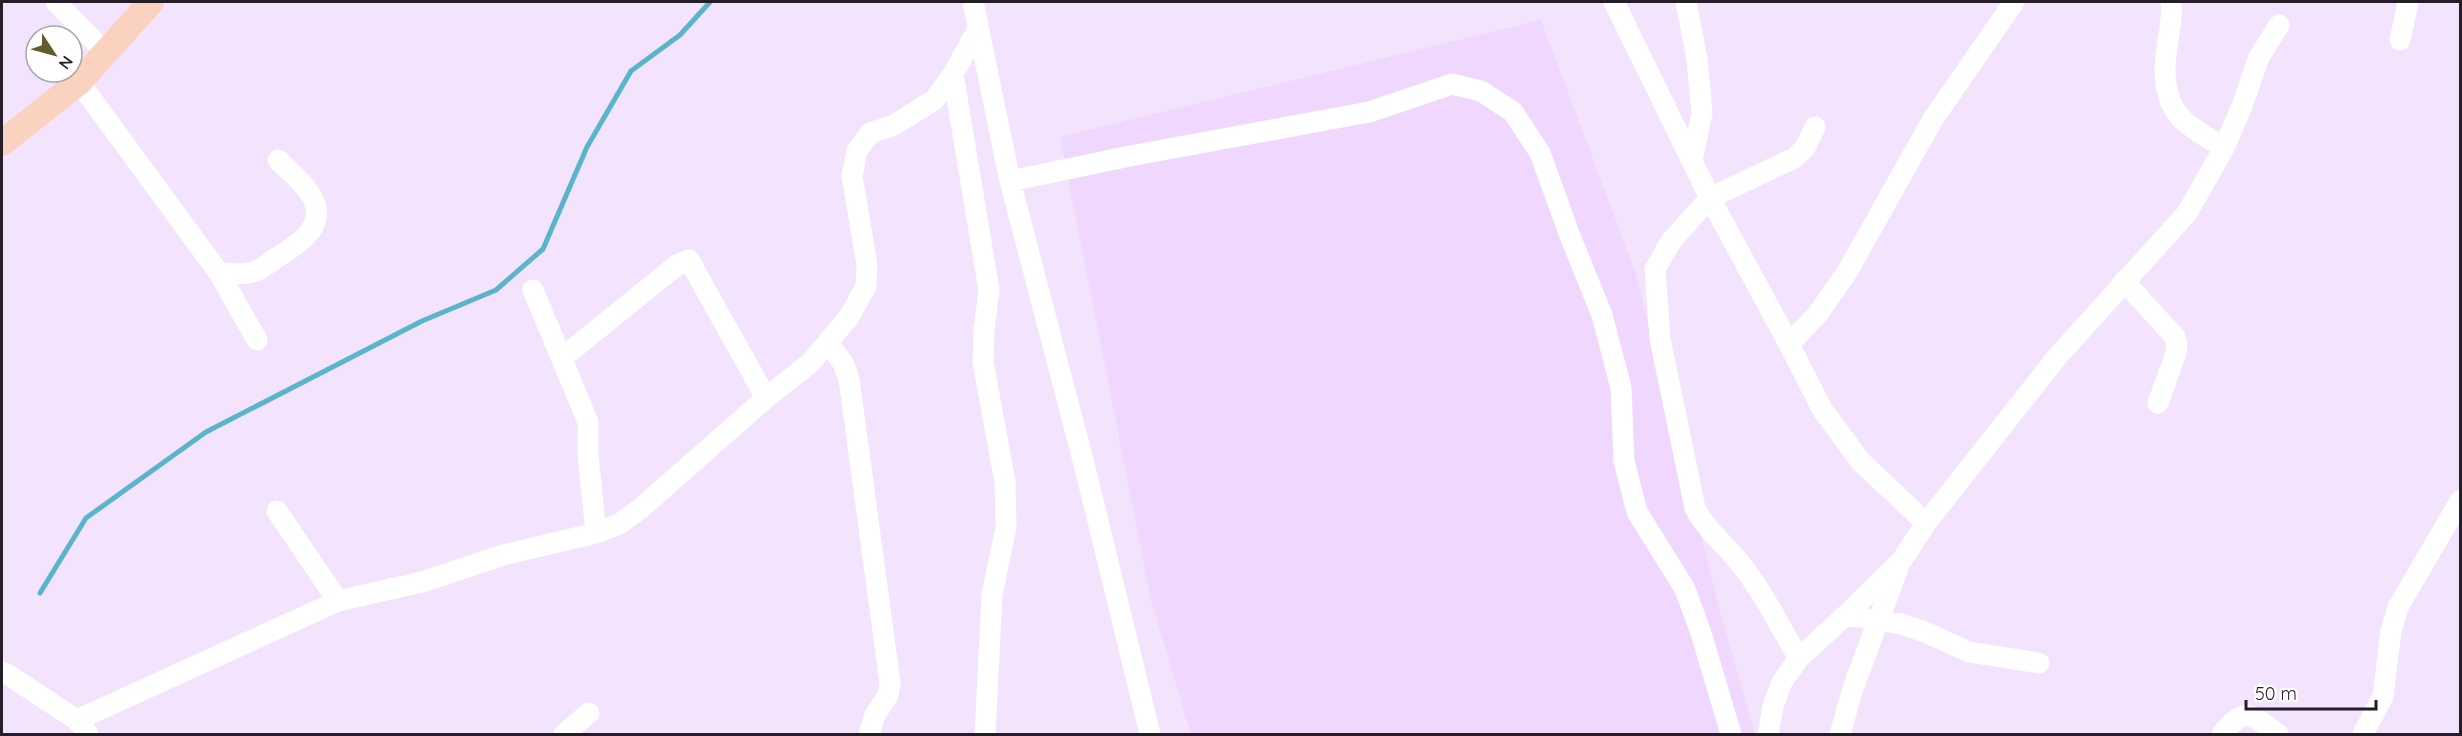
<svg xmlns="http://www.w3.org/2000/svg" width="2462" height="736" viewBox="0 0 2462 736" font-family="Quicksand,sans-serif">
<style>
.built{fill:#f0d7fd}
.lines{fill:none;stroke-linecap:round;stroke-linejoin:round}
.stream{stroke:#59b4cc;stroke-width:5}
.minor{stroke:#fff;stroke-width:21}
.major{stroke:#fbd1bf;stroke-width:26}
</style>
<rect width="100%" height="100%" fill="#f3e3fc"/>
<!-- built -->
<path class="built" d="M1541,20l94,252 83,332 37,130h-564l-40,-134 -91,-463z"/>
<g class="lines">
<!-- stream -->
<path class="stream" d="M40,593l46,-75 120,-86 216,-111 74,-31 47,-41 44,-102 44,-76 49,-36 30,-33"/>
<!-- minor -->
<path class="minor" d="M56,2l50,51
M973,2l37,179 74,283 66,270
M1614,2l96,196 79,146 33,65 39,53 65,61
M1686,2l11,57 5,54 -10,48
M2171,2c2,16 -2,29 -4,46 -4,23 -3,53 15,71 11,11 29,20 42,29
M2400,40l8,-38
M953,74l36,216 -5,39 -1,33 22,120 1,45 -14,68 -7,139
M79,82l140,191 38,67
M1010,181l120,-25 239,-44 83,-28 29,7 32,21 27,41 30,83 32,79 19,73 3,73 13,51 48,77 16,44 30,101
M219,273c12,1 26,2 37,-2 7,-3 14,-9 20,-13 17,-11 45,-26 40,-51 -4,-18 -26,-35 -38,-47
M2124,281l51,56 2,8 -1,8 -18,50
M533,290l55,132v33l8,78
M828,343l15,20 6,16 41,304 -2,12 -13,20 -6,19
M1789,344l28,-29 30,-43 86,-153 81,-117
M562,358l115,-93 12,-5 77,138
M277,511l61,90
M1846,615l55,9 24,8 44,20 70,11
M1799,658c-20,-32 -36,-67 -60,-96 -15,-19 -33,-32 -44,-54l-35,-169 -5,-70 16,-28 39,-43 84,-40 11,-10 10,-21
M2,672l8,4 67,44 11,14
M77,720l261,-119 84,-19 81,-27 93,-22 23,-9 21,-15 126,-111 44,-35 39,-46 17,-31 1,-21 -15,-89 5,-25 13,-18 24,-8 40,-25 19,-26 25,-45
M564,734l25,-21
M1768,734l5,-28 9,-24 17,-24 47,-43 56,-55 24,-37 131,-166 130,-144 37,-65 18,-42 17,-49 20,-32
M1840,734l13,-46 45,-120
M2222,734c24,-29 29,-19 56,0
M2363,734l20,-38 8,-65 7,-24 62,-106"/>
<!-- major -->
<path class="major" d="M2,143l77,-61 72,-80"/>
</g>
<!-- border -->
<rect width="2462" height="736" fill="none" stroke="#251e29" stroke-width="6"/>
<!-- north arrow -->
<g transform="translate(54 54) rotate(126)"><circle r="28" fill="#ffffff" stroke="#a8a5a9" stroke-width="1.5"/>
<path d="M0-4.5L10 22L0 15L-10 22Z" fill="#615d29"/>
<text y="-9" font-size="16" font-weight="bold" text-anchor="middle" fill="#251e29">N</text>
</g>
<!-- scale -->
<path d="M2246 700v9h130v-9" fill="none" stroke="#251e29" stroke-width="3"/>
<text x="2255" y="700" font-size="18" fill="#251e29" stroke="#ffffff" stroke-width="4.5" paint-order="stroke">50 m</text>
</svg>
